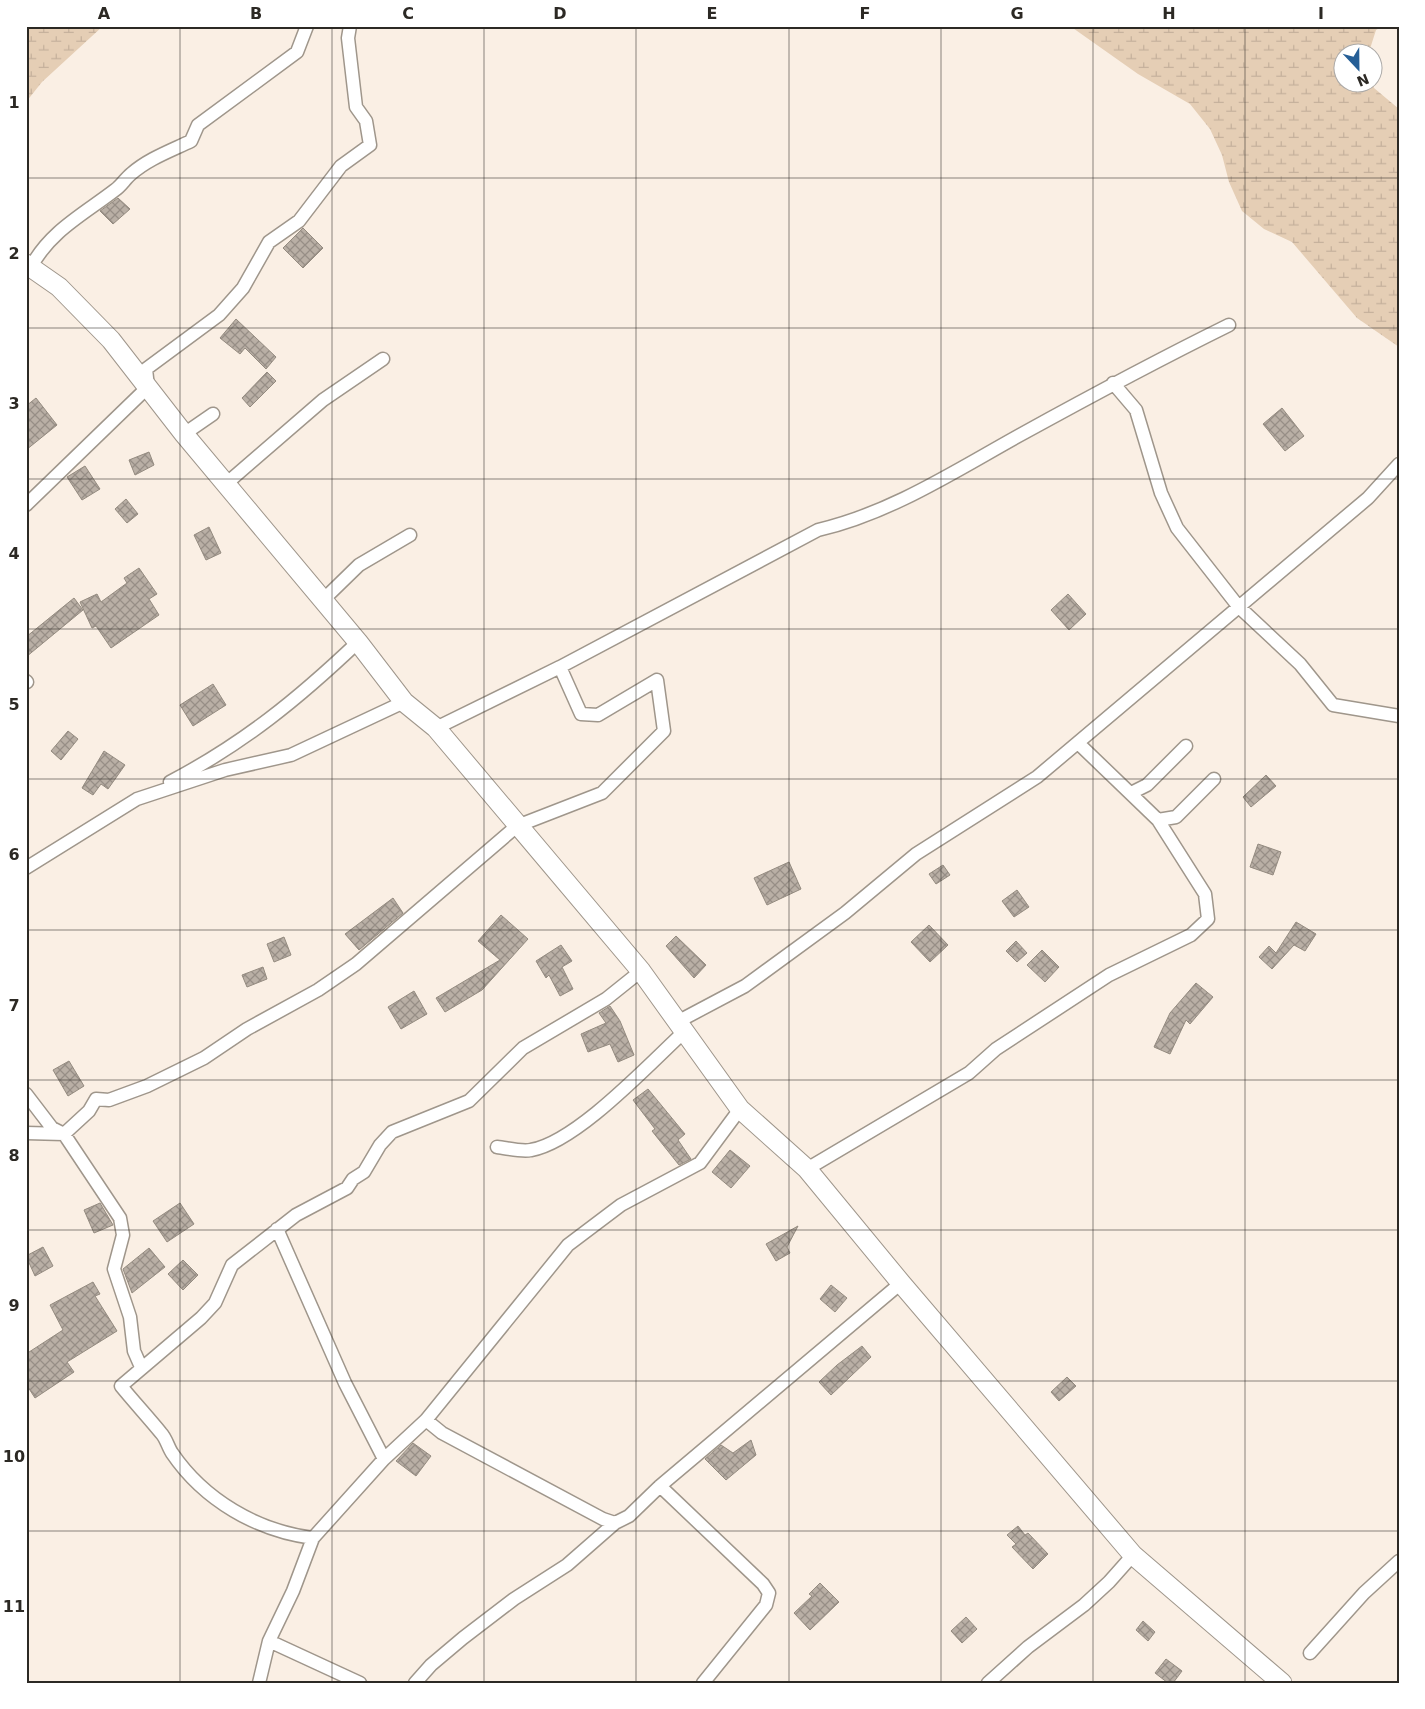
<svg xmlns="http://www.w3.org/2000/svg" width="1425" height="1709" viewBox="0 0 1425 1709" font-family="'DejaVu Sans',sans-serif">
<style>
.wetland{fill:url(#wetland-marsh)}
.building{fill:url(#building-cross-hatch);stroke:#948b80}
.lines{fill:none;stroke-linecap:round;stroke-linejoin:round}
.minor-casing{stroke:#9f968b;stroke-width:15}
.secondary-casing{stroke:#9f968b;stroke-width:21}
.minor{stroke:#fff;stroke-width:12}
.secondary{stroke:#fff;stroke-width:19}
.grid{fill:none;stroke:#2c2924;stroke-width:1;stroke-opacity:0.55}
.neatline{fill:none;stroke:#2c2924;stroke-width:2}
.grid-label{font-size:16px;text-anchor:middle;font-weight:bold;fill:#2c2924}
</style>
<defs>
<pattern id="wetland-marsh" width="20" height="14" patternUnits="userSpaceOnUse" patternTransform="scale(1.25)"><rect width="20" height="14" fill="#e5ceb5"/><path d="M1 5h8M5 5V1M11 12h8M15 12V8" fill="none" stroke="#c5b19c"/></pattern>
<pattern id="building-cross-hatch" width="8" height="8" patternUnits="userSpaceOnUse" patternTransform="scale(1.25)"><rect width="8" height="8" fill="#b9afa5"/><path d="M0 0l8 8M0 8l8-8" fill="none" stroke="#978e86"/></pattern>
</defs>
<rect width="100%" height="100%" fill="#faefe4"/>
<!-- wetland -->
<path class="wetland" d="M26,26h77l-61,56 -16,20z
M1070,26h313l-7,4 -7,22h-27v30h31l1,6 25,21v238l-42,-29 -65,-76 -28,-13 -22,-18 -13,-29 -7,-27 -12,-26 -20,-25 -52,-30z"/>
<!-- building -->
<path class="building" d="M118,198l12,11 -17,15 -13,-13z
M303,228l20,20 -20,20 -20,-20z
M236,319l40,38 -10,12 -21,-21 -5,6 -20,-16z
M267,372l9,9 -26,26 -8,-9z
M36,398l21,27 -31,25v-44z
M1282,408l22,28 -19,15 -22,-27z
M149,452l5,13 -19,10 -6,-15z
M85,466l15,23 -18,11 -15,-23z
M126,499l12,15 -11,9 -12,-14z
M209,527l12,26 -15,7 -12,-25z
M139,568l18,26 -8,5 10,16 -48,33 -15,-22 -4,2 -12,-26 17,-8 4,8 26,-19 -3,-5z
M1068,594l18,20 -17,16 -18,-20z
M74,598l9,12 -57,47v-20z
M213,684l13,21 -33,21 -13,-21z
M68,731l10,8 -17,21 -10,-9z
M104,751l21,14 -17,24 -7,-5 -8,11 -11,-7z
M1266,775l10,11 -25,21 -8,-10z
M1258,844l23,8 -8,23 -23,-8z
M789,862l12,27 -34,16 -13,-27z
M943,865l7,10 -14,9 -7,-10z
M1017,890l12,17 -15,10 -12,-16z
M393,898l10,15 -44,37 -14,-16z
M501,915l27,24 -46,51 -37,22 -9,-14 64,-38 -22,-19z
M1296,922l20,12 -11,17 -11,-6 -22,24 -13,-12 10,-11 7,7z
M929,925l19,20 -18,17 -19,-20z
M676,936l30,29 -12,13 -28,-32z
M284,937l7,18 -17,7 -7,-18z
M1016,941l11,12 -10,9 -11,-11z
M561,945l11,16 -10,6 11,22 -13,7 -11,-21 -3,3 -10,-17z
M1042,950l17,17 -14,15 -18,-17z
M263,967l4,12 -20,8 -5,-12z
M1196,983l17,14 -23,27 -4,-4 -16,34 -16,-7 16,-34z
M414,991l13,23 -26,15 -13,-22z
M610,1006l10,15 14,34 -16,7 -8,-18 -22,8 -7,-18 25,-11 -7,-10z
M69,1061l15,25 -16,10 -15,-26z
M648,1089l37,45 -7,6 13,19 -12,6 -27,-34 3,-2 -22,-29z
M730,1150l20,16 -19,22 -19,-16z
M100,1203l13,22 -19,8 -10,-23z
M180,1203l14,21 -27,18 -14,-21z
M798,1226l-11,21 3,6 -14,8 -10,-17z
M43,1247l10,19 -18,10 -9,-20z
M149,1248l16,19 -33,26 -9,-24z
M183,1260l15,15 -15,15 -15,-16z
M93,1282l7,12 -5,2 22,35 -50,31 7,10 -39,26 -9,-14v-30l37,-24 -13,-25z
M831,1285l16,13 -12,14 -15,-13z
M862,1346l9,11 -40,38 -12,-13 18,-17z
M1067,1377l9,9 -17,15 -8,-9z
M751,1440l5,15 -30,25 -21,-21 16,-14 12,8z
M413,1443l18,13 -15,20 -20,-15z
M1018,1526l7,9 3,-2 20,21 -15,15 -21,-22 4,-3 -9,-9z
M820,1583l19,19 -29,28 -16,-17 18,-17 -3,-2z
M966,1617l11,12 -15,14 -11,-12z
M1143,1621l12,11 -7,9 -12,-11z
M1166,1659l16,12 -9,12h-5l-13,-10z"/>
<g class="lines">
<defs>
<path id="minor" d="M31,267c19,-36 53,-53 84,-77 6,-4 10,-11 16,-16 17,-15 39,-23 60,-33l7,-16 99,-73 10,-26
M1113,383l23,27 25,83 16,35 61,78 62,58 33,41 66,11
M184,434l29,-20
M227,483l96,-83 60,-41
M26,505l122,-118 -2,-18 73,-54 24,-27 26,-46 30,-21 42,-55 29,-21 -4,-24 -10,-14 -8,-69 2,-12
M322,601l37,-36 51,-30
M26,681l1,1
M436,728l124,-61 258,-137c73,-17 137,-59 202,-95 69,-38 138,-75 209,-110
M170,782c74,-39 128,-83 188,-140
M1131,793l16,-8 39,-39
M1158,820l18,-3 38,-38
M26,868l111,-69 88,-29 66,-15 113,-53
M679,1021l66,-35 100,-73 71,-59 121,-77 331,-279 31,-34
M26,1094l26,34 12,6 56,84 3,17 -9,34 16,48 4,34 7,16
M26,1133l38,1 25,-23 7,-12 13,1 38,-14 57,-28 43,-29 71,-39 38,-26 161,-138 85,-33 62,-62 -7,-51 -59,35 -17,-1 -21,-47
M497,1147c10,1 24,5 34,3 46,-8 118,-86 154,-119
M807,1169l162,-96 27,-24 113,-74 82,-40 17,-16 -3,-25 -47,-74 -80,-77
M277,1229l68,154 39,76
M426,1420l16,13 161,86 12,4 14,-7 31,-30 241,-203
M660,1486l103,98 6,9 -3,12 -63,78
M313,1538l71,-79 42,-39 142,-175 53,-40 79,-42 40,-54
M269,1641l91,42
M1310,1653l54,-60 35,-32
M259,1683l10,-42 24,-50 20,-53c-56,-7 -109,-38 -141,-85 -4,-6 -6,-15 -11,-20 -13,-16 -27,-31 -40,-47l80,-68 14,-15 17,-38 64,-50 51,-27 6,-9 11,-7 16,-27 12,-13 77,-31 54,-53 83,-49 35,-28
M415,1683l16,-18 32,-27 51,-39 53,-34 48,-42
M988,1683l40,-36 56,-42 25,-23 24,-27"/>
<path id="secondary" d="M26,264l33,23 52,53 73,94 174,208 46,60 32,26 205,243 99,138 67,60 94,114 232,272 149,128"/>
</defs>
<!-- minor casing -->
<use href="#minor" class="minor-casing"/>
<!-- secondary casing -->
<use href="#secondary" class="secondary-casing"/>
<!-- minor -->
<use href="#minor" class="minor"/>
<!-- secondary -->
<use href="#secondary" class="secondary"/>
</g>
<!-- grid -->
<path class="grid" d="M180,26v1657M332,26v1657M484,26v1657M636,26v1657M789,26v1657M941,26v1657M1093,26v1657M1245,26v1657M26,178h1373M26,328h1373M26,479h1373M26,629h1373M26,779h1373M26,930h1373M26,1080h1373M26,1230h1373M26,1381h1373M26,1531h1373"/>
<!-- border -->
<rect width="1425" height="1709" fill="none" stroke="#ffffff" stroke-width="55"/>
<!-- north arrow -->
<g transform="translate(1358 68) rotate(158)"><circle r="24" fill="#ffffff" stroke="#aba9a7"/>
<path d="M0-4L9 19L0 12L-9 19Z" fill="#255e96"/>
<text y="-8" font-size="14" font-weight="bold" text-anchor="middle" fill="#2c2924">N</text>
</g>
<rect x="28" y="28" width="1370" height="1654" class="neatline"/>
<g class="grid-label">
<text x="104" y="19">A</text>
<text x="256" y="19">B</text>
<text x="408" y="19">C</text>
<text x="560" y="19">D</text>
<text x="712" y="19">E</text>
<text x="865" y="19">F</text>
<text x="1017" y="19">G</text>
<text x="1169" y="19">H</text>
<text x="1321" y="19">I</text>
<text x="14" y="108">1</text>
<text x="14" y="259">2</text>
<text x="14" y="409">3</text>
<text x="14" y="559">4</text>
<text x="14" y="710">5</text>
<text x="14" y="860">6</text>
<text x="14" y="1011">7</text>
<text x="14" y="1161">8</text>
<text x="14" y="1311">9</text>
<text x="14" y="1462">10</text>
<text x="14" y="1612">11</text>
</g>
</svg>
